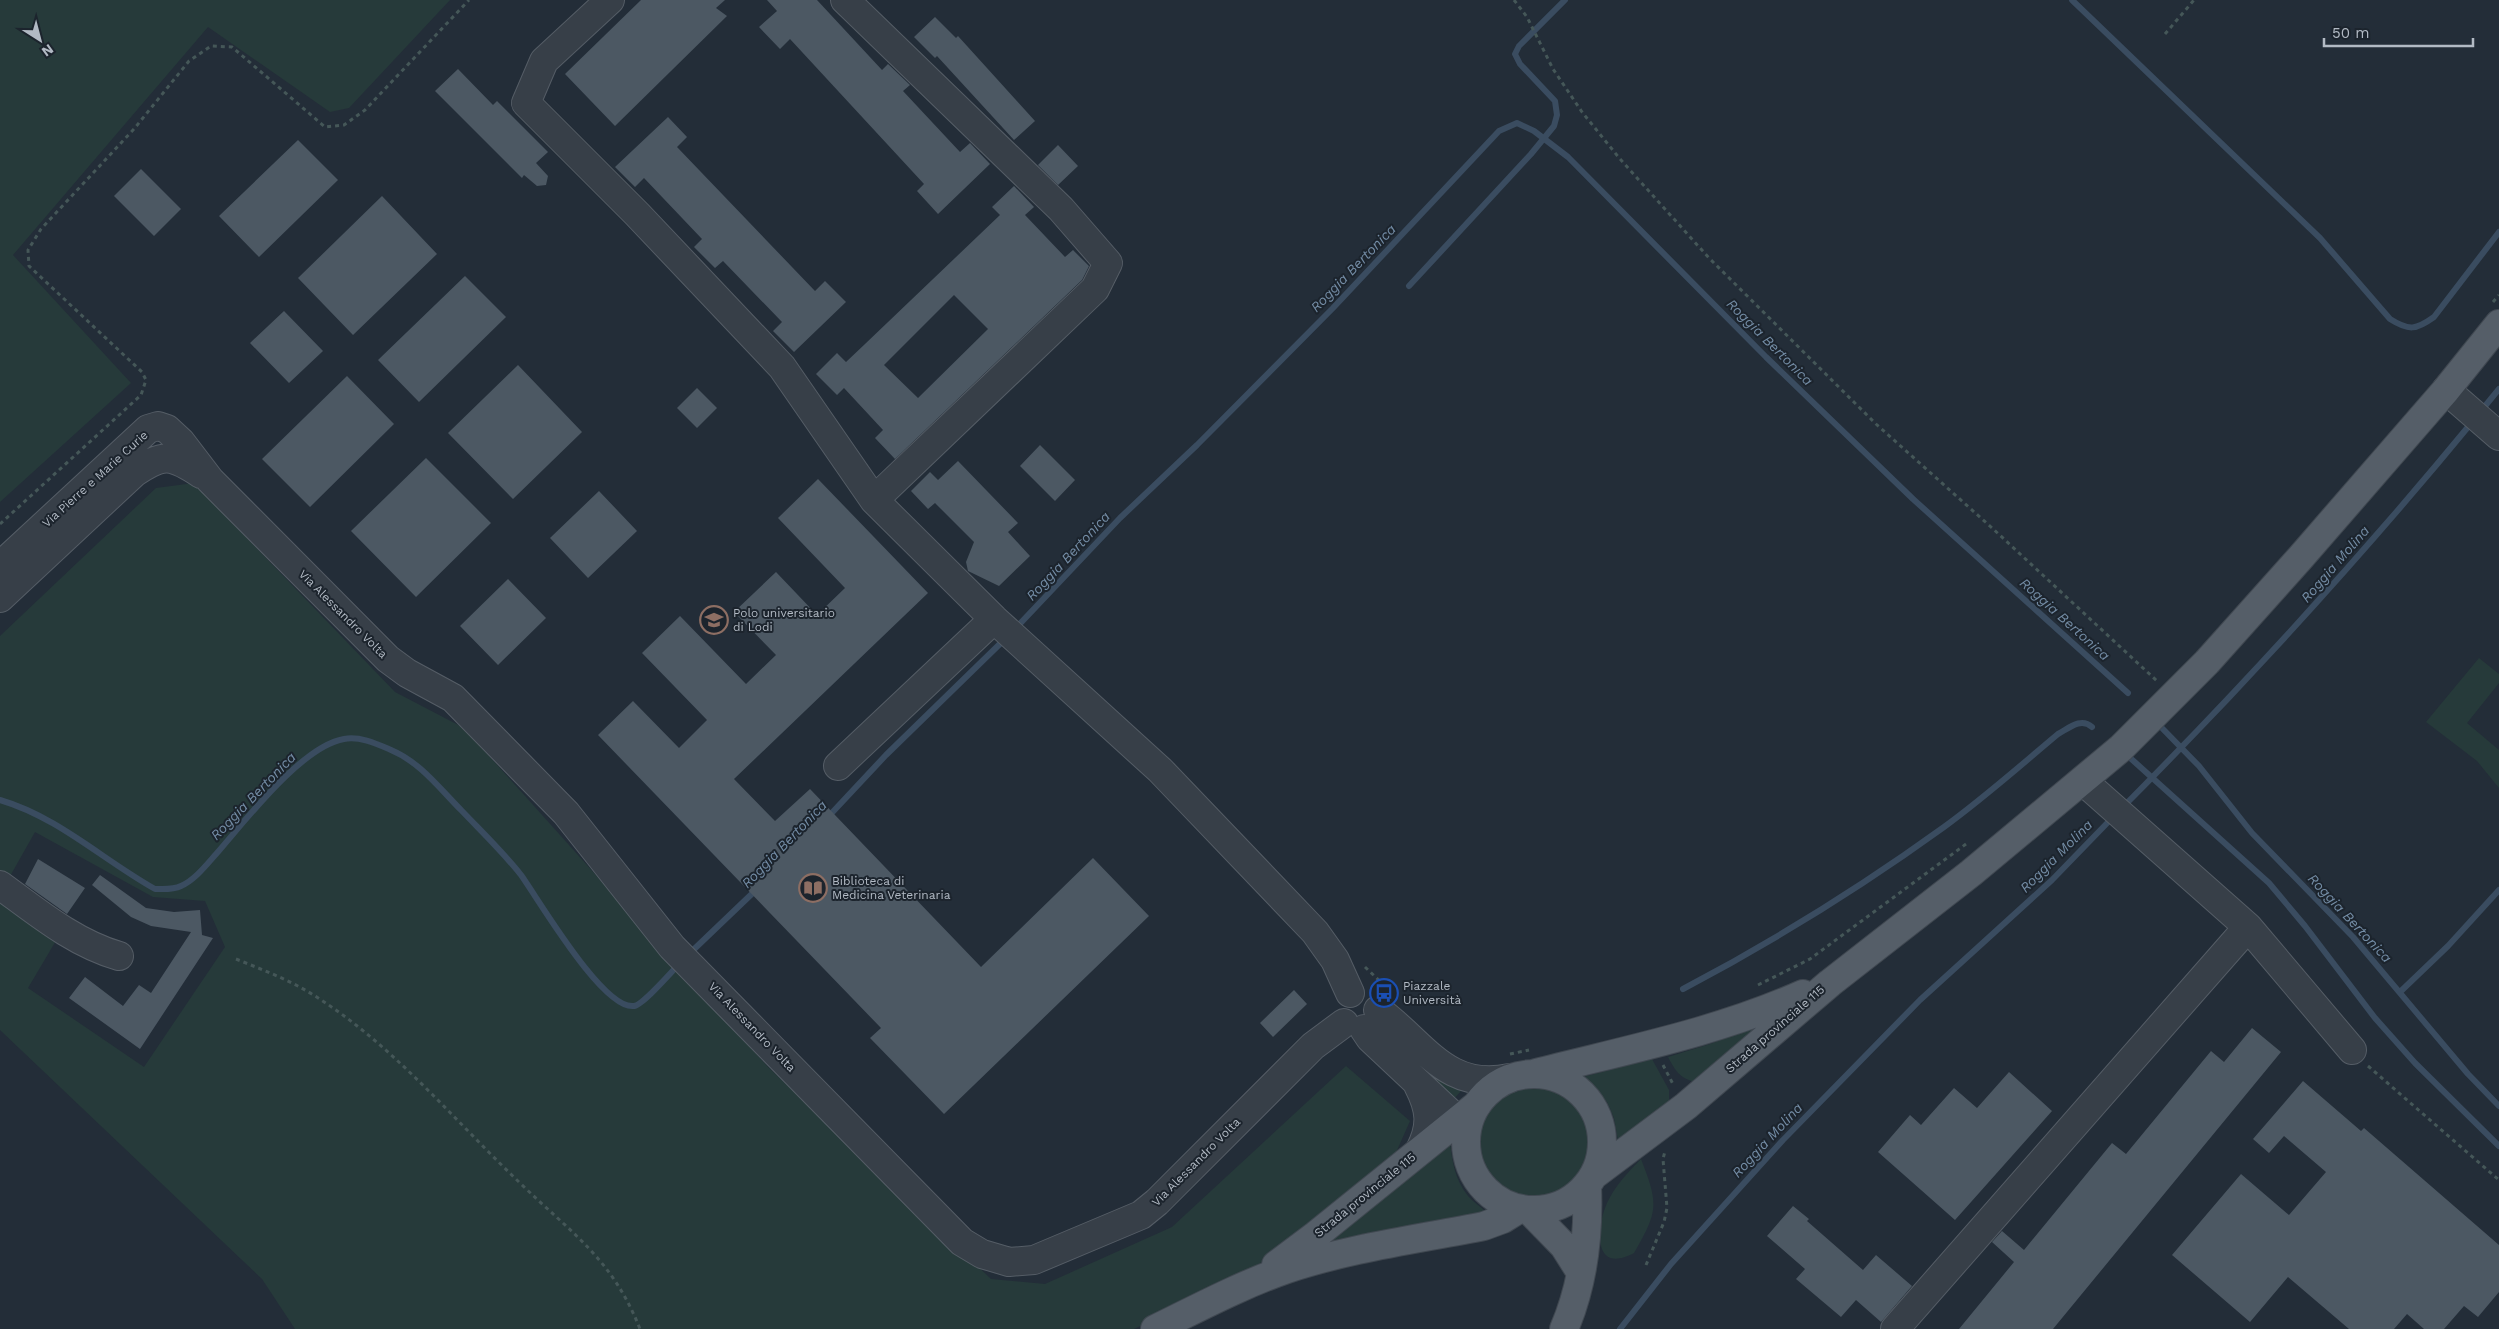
<svg xmlns="http://www.w3.org/2000/svg" width="2499" height="1329" viewBox="0 0 2499 1329" font-family="'Work Sans',sans-serif">
<style>
.green{fill:#263a3a}
.lines{fill:none;stroke-linecap:round;stroke-linejoin:round}
.stream{stroke:#3a4c60;stroke-width:6}
.building{fill:#4c5863;fill-rule:evenodd}
.minor-casing{stroke:#555d66;stroke-width:30}
.major-casing{stroke:#404851;stroke-width:30}
.path{stroke:#455758;stroke-width:3;stroke-dasharray:4 4;stroke-linecap:butt}
.minor{stroke:#373f48;stroke-width:28}
.major{stroke:#555e68;stroke-width:28}
.labels{text-anchor:middle;stroke-width:4;stroke-linejoin:round;paint-order:stroke}
.street-label{font-size:12px;fill:#b2bac4;stroke:#1c242d}
.poi-label{font-size:12px;fill:#b2bac4;stroke:#1c242d;text-anchor:start}
.water-label{font-size:14px;font-style:italic;fill:#748da6;stroke:#1c242d}
</style>
<rect width="100%" height="100%" fill="#232d38"/>
<!-- green -->
<path class="green" d="M0,0h450l-101,108 -19,4 -122,-85 -195,228 118,128 -131,119z
M194,483l201,209 69,36 304,339 223,212 54,5 127,-57 174,-161 64,55 -16,36 -150,119 -110,53h-839l-33,-50 -262,-249v-135l57,44 -29,49 116,79 81,-120 -20,-46 -52,-4 -118,-65 -35,62v-258l156,-148z
M2479,658l20,16v9l-32,40 32,27v38l-22,-27 -51,-39z
M1771,1020l-76,62c-16,-4 -20,-12 -27,-25l42,-13z
M1652,1059l17,31v15l-50,41 -5,-28 -7,-16 -24,-25z
M1438,1074l25,15 -13,14 -20,-20z
M1478 1144a57 57 0 1 1 114 0a57 57 0 1 1-114 0Z
M1450,1142c2,19 5,38 18,54 5,6 12,10 18,16l-162,32z
M1641,1159c18,46 17,52 -7,94 -41,22 -38,-25 -27,-50 8,-17 21,-31 34,-44z"/>
<g class="lines">
<!-- stream -->
<path class="stream" d="M2072,0l248,238 70,81c19,12 26,11 44,-2l65,-85
M1409,286l122,-132 23,-28 3,-11 -2,-14 -35,-37 -5,-10 4,-8 46,-46
M2481,411l18,-22
M1015,629l105,-111 77,-73 136,-137 166,-177 18,-8 17,8 34,26 198,200 147,142 215,194
M2160,726l39,40 53,67 101,104 115,137 31,32
M2128,756l141,127 36,43 70,92 40,45 84,83
M0,800c58,17 103,60 155,89 9,0 18,1 26,-3 14,-6 26,-22 36,-33 28,-32 85,-107 127,-114 16,-3 33,5 47,11 29,12 49,39 71,61 20,21 41,41 59,64 18,25 82,135 113,131 9,-1 38,-35 46,-43
M2122,808c123,-124 240,-252 351,-387
M828,817l58,-62 120,-117
M689,954l69,-66
M1683,989c91,-48 178,-102 261,-162 40,-29 77,-62 114,-93 11,-6 23,-17 34,-7
M2400,992l48,-46 51,-56
M1620,1329l51,-65 112,-124 137,-140 132,-120 61,-63"/>
</g>
<!-- building -->
<path class="building" d="M641,0h84l-9,8 11,8 -112,110 -50,-52z
M767,0h50l65,70 6,-6 22,21 -7,6 57,61 10,-9 20,21 -52,50 -21,-23 7,-7 -134,-145 -10,10 -21,-22 18,-16z
M935,17l21,21 2,-2 77,85 -21,19 -77,-84 -2,2 -21,-21z
M458,69l35,36 4,-4 51,51 -12,11 12,13 -2,9 -9,1 -13,-11 -2,3 -87,-87z
M668,117l19,20 -10,10 138,144 10,-10 21,21 -52,50 -21,-21 9,-9 -59,-61 -8,7 -21,-21 8,-8 -58,-61 -9,9 -20,-20z
M298,140l40,40 -79,77 -40,-41z
M1058,145l20,21 -20,19 -20,-20z
M141,169l40,40 -27,27 -40,-40z
M1014,186l20,21 -9,8 40,42 8,-7 16,16 -7,14 -187,179 -20,-21 8,-8 -39,-42 -7,7 -21,-21 21,-21 9,9 19,-18 135,-129 -8,-8zM954,295l34,34 -70,69 -34,-33z
M382,196l55,58 -84,81 -55,-57z
M465,276l41,41 -87,85 -41,-42z
M284,311l39,40 -34,32 -39,-40z
M518,365l64,67 -69,67 -65,-66z
M347,376l47,48 -84,83 -48,-48z
M697,388l20,20 -20,20 -20,-20z
M1040,445l35,35 -20,21 -35,-35z
M426,458l65,65 -75,74 -65,-66z
M958,461l60,62 -10,9 22,24 -31,30 -31,-15 -2,-9 8,-20 -39,-39 -7,6 -17,-18 19,-19 8,8z
M818,479l110,114 -194,186 41,42 35,-32 171,178 112,-109 56,58 -205,198 -74,-76 11,-10 -283,-293 35,-34 46,47 28,-28 -65,-67 38,-37 66,68 30,-29 -42,-43 42,-40 41,43 28,-27 -67,-70z
M599,491l38,40 -49,47 -38,-40z
M508,579l38,39 -48,47 -38,-39z
M38,859l47,29 -18,26 -42,-30z
M100,875l46,33 28,4 26,-2 2,25 11,3 -73,111 -71,-51 16,-21 38,29 16,-21 12,8 40,-61 -40,-6 -20,-9 -39,-32z
M1294,990l13,14 -34,33 -13,-14z
M2252,1028l29,24 -228,277h-94l55,-67 -22,-20 10,-11 22,19 88,-107 14,11 85,-103 13,11z
M2009,1072l43,39 -97,109 -77,-68 32,-37 11,10 33,-37 23,20z
M2303,1081l58,50 3,-3 135,117v47l-21,25 -14,-11 -20,23h-20l-17,-15 -13,15h-45l-61,-52 -38,45 -78,-67 69,-81 48,41 37,-43 -42,-36 -15,17 -16,-14z
M1793,1206l16,13 -2,2 56,49 13,-15 36,31 -31,36 -25,-22 -15,17 -45,-38 9,-10 -38,-33z"/>
<g class="lines">
<defs>
<path id="minor" d="M610,0l-66,61 -18,42 111,111 145,153 92,133 120,119 166,151 155,162 20,28 15,33
M845,0l216,209 47,54 -13,26 -221,211
M2446,390l53,46
M0,566l148,-137 10,-3 9,3 14,13 29,38 178,179 19,14 46,25 113,115 106,134 290,295 20,12 27,8 25,-2 107,-45 16,-13 156,-156 31,-23
M0,598l134,-125c29,-20 37,-19 67,1
M838,766l156,-147
M2083,781l165,146 104,123
M0,885c37,27 74,58 119,71
M1378,1010c46,33 68,82 132,68
M1364,1029l6,9 82,77 14,26
M1418,1085c13,25 14,41 2,65
M1895,1329l353,-402"/>
<path id="major" d="M1536,1073c90,-23 182,-41 267,-79
M1466 1142a68 68 0 1 1 136 0a68 68 0 1 1-136 0Z
M1594,1175l92,-69 144,-123 141,-110 150,-125 86,-86 94,-105 145,-167 53,-66
M1529,1210l35,36 17,27
M1276,1265l40,-30 161,-130
M1155,1329c43,-21 86,-44 132,-60 63,-21 132,-30 197,-43l19,-7 16,-10
M1564,1329c19,-44 25,-96 23,-144"/>
</defs>
<!-- minor casing -->
<use href="#minor" class="minor-casing"/>
<!-- major casing -->
<use href="#major" class="major-casing"/>
<!-- path -->
<path class="path" d="M1514,0l13,17 26,52 29,43 38,47 89,99 167,166 115,103 166,154
M2165,34l29,-34
M2493,302l6,-7
M0,524l141,-129 5,-15 -4,-8 -113,-106 -1,-16 13,-21 93,-100 55,-68 22,-15 21,1 93,80 19,-2 21,-15 104,-110
M236,959c27,11 54,21 79,37 78,49 138,123 204,186 52,51 93,76 121,147
M1365,967l21,20
M1758,985l52,-26 156,-115
M1510,1054l19,-4
M1663,1065l11,21
M2368,1066l131,114
M1646,1265l18,-43 3,-14 -4,-49 2,-8"/>
<!-- minor -->
<use href="#minor" class="minor"/>
<!-- major -->
<use href="#major" class="major"/>
</g>
<!-- icons -->
<defs>
<symbol id="university-ring" viewBox="-11 -11 22 22"><circle r="9.5" fill="#1c242d" stroke="#8d6e63" stroke-width="1.5"/><path d="M0-5L7-2L0 1L-7-2ZM-4 1L0 2.5L4 1V4Q0 6-4 4Z" fill="#8d6e63"/></symbol>
<symbol id="library-ring" viewBox="-11 -11 22 22"><circle r="9.5" fill="#1c242d" stroke="#8d6e63" stroke-width="1.5"/><path d="M-6-4Q-3-5.5-.7-3.5V5Q-3 3-6 4ZM6-4Q3-5.5 .7-3.5V5Q3 3 6 4Z" fill="#8d6e63"/></symbol>
<symbol id="bus-ring" viewBox="-11 -11 22 22"><circle r="9.5" fill="#1c242d" stroke="#1a4fb4" stroke-width="1.5"/><path d="M-5-6H5V4H4V6H2V4H-2V6H-4V4H-5ZM-3.5-4V0h7V-4ZM-3.5 1.2v1.5H-2V1.2ZM2 1.2v1.5H3.5V1.2Z" fill="#1a4fb4"/></symbol>
</defs>
<g fill-rule="evenodd">
<use href="#university-ring" x="698" y="604" width="32" height="32"/>
<use href="#library-ring" x="797" y="872" width="32" height="32"/>
<use href="#bus-ring" x="1368" y="977" width="32" height="32"/>
</g>
<g class="labels">
<!-- street labels -->
<g class="street-label">
<text transform="translate(95 479) rotate(-42)" y="4">Via Pierre e Marie Curie</text>
<text transform="translate(343 614) rotate(45)" y="4">Via Alessandro Volta</text>
<text transform="translate(752 1027) rotate(46)" y="4">Via Alessandro Volta</text>
<text transform="translate(1775 1029) rotate(-41)" y="4">Strada provinciale 115</text>
<text transform="translate(1196 1162) rotate(-45)" y="4">Via Alessandro Volta</text>
<text transform="translate(1365 1195) rotate(-39)" y="4">Strada provinciale 115</text>
</g>
<!-- poi labels -->
<g class="poi-label">
<text x="733" y="617">Polo universitario<tspan x="733" dy="14">di Lodi</tspan></text>
<text x="832" y="885">Biblioteca di<tspan x="832" dy="14">Medicina Veterinaria</tspan></text>
<text x="1403" y="990">Piazzale<tspan x="1403" dy="14">Università</tspan></text>
</g>
<!-- water labels -->
<g class="water-label">
<text transform="translate(1353 268) rotate(-46)" y="5">Roggia Bertonica</text>
<text transform="translate(1770 342) rotate(45)" y="5">Roggia Bertonica</text>
<text transform="translate(1068 556) rotate(-47)" y="5">Roggia Bertonica</text>
<text transform="translate(2335 564) rotate(-49)" y="5">Roggia Molina</text>
<text transform="translate(2065 619) rotate(42)" y="5">Roggia Bertonica</text>
<text transform="translate(253 796) rotate(-46)" y="5">Roggia Bertonica</text>
<text transform="translate(784 844) rotate(-46)" y="5">Roggia Bertonica</text>
<text transform="translate(2056 856) rotate(-45)" y="5">Roggia Molina</text>
<text transform="translate(2350 918) rotate(47)" y="5">Roggia Bertonica</text>
<text transform="translate(1767 1140) rotate(-47)" y="5">Roggia Molina</text>
</g>
</g>
<!-- north arrow -->
<g transform="translate(40 40) rotate(144)" stroke="#1c242d" stroke-width="4" paint-order="stroke">
<path d="M0-4L9 19L0 12L-9 19Z" fill="#b2bac4"/>
<text y="-8" font-size="14" font-weight="bold" text-anchor="middle" fill="#b2bac4">N</text>
</g>
<!-- scale -->
<path d="M2324 38v8h149v-8" fill="none" stroke="#b2bac4" stroke-width="2.5"/>
<text x="2332" y="38" font-size="15" fill="#b2bac4" stroke="#1c242d" stroke-width="4" paint-order="stroke">50 m</text>
</svg>
